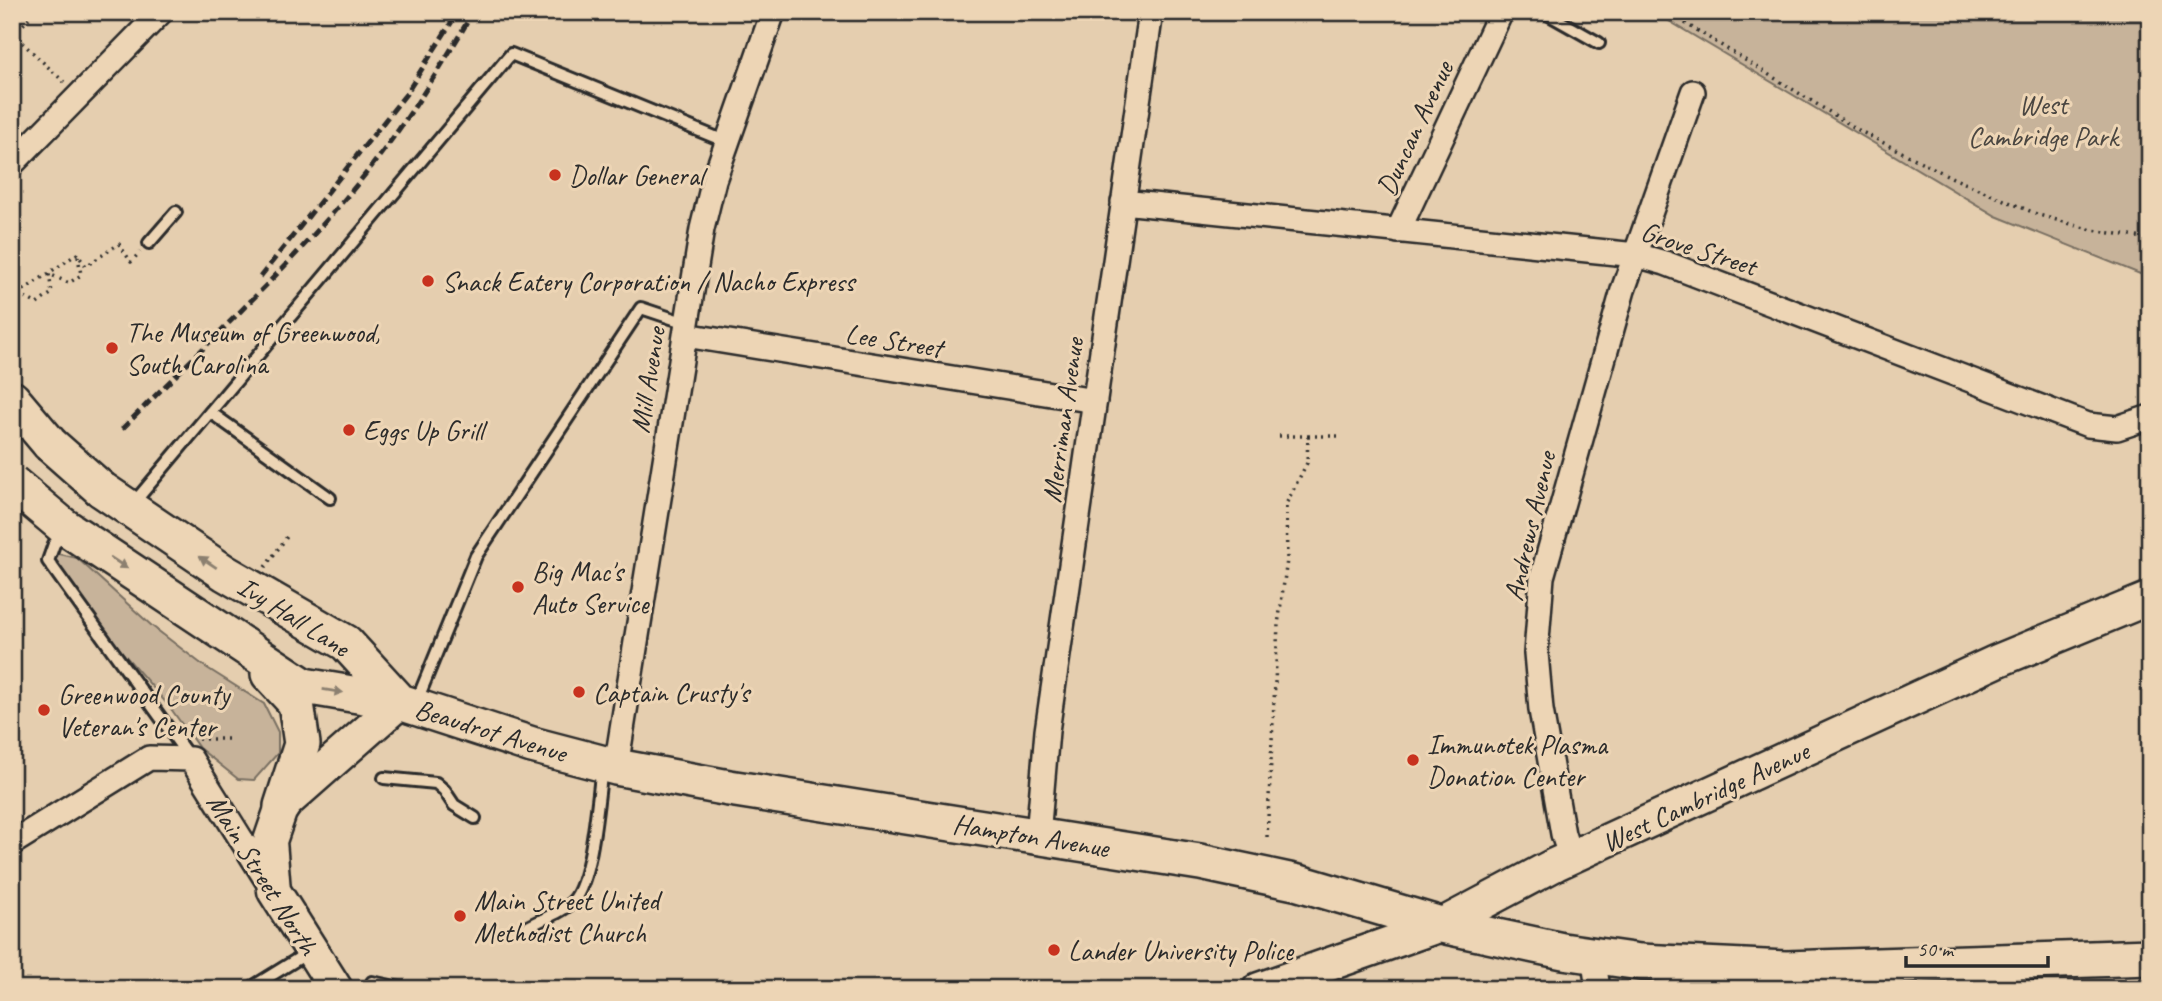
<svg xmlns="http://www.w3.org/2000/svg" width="2162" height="1001" viewBox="0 0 2162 1001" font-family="Caveat,sans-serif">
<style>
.green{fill:#c7b39a;stroke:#796f62;stroke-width:2}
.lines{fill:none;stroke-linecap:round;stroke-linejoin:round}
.lane-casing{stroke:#2b2b2b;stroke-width:16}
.street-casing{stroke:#2b2b2b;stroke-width:28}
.secondary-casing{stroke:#2b2b2b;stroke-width:37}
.primary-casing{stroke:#2b2b2b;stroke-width:40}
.path{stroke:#2b2b2b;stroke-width:3.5;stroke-dasharray:2 5;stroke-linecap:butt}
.lane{stroke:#edd5b5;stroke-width:10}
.street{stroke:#edd5b5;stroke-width:23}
.secondary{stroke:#edd5b5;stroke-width:32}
.primary{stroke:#edd5b5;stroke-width:35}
.rail{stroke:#2b2b2b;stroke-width:5;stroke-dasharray:10 5;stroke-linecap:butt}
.primary-bridge-casing{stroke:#2b2b2b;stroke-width:40;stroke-linecap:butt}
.primary-bridge{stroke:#edd5b5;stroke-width:35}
.oneway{fill:#8c8070}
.poi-dot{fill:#c8321e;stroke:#edd5b5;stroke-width:2.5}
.labels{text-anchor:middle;stroke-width:6;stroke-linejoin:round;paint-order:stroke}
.park-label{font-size:28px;fill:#4a4641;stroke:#edd5b5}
.street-label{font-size:28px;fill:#2b2b2b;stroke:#edd5b5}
.poi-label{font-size:28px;fill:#2b2b2b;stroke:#edd5b5;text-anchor:start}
</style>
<rect width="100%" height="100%" fill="#e5ceaf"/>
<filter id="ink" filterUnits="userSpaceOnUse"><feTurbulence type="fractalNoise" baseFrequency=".0143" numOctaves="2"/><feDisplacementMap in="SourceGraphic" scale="14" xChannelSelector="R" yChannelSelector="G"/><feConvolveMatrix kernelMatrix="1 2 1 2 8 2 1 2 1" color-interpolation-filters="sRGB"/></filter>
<g filter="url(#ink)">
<!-- green -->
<path class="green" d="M1654,12h496v266l-154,-62z
M55,553l22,5 75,68 52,40 60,38 14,28v21l-24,27 -16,-1 -39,-31 -30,-42 -119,-137z"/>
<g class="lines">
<defs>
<path id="lane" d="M1544,12l55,31
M149,243l27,-31
M210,412l120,86
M132,505l379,-451 216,88
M64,534l-10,10 -6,17 141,196
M416,703l60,-147 165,-248 45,15
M384,778l52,5 8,7 10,15 21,13
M526,928c15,-9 36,-15 47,-27 19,-20 25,-104 29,-134
M372,982l33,7
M249,989l60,-37"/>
<path id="street" d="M12,164l149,-152
M1123,202l513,53 29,8 423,162 29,3 33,-11
M1398,231l103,-219
M685,335l410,66
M616,767l86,-538 12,-49 59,-168
M1038,836l9,-105 104,-719
M12,843l137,-85 42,1 80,128
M1571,858l-8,-24 -22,-124 -5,-57 6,-76 81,-287 70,-198
M1593,955l5,34"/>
<path id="secondary" d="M336,989l-62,-98 -4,-50 12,-35 118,-104
M1259,989l182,-64 115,-61 441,-203 153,-63"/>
<path id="primary" d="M12,399l38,45
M101,489l124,84 121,70 54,59
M62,525l242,161 96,16 132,43 84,22 113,21 471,74 99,21 142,42 122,26 77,11 146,7 364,-12
M269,674l27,29 6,41 -20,62"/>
</defs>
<!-- lane casing -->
<use href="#lane" class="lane-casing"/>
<!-- street casing -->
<use href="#street" class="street-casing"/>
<!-- secondary casing -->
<use href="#secondary" class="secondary-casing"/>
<!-- primary casing -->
<use href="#primary" class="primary-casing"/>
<!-- path -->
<path class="path" d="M1667,12l195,120 91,46 86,37 53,15 58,9
M12,33l52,49
M14,35l15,-17
M2150,178l-4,16 4,13
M19,294l18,10 15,-11 -3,-19 20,9 12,-8 -3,-19
M12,298l65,-44 9,12 33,-22 12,18 9,-10
M1308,436h35
M265,567l24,-33
M198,739h34
M1267,837l11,-212 9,-65 -1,-56 21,-41 1,-27h-29"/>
<!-- lane -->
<use href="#lane" class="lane"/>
<!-- street -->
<use href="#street" class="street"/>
<!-- secondary -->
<use href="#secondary" class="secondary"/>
<!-- primary -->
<use href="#primary" class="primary"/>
<!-- rail -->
<path class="rail" d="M260,277l146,-183 52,-82
M122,429c83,-84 176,-169 249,-262 38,-49 71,-101 102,-155"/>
<defs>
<path id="primary-bridge" d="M50,444l51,45
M12,483l50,42"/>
</defs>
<!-- primary-bridge casing -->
<use href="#primary-bridge" class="primary-bridge-casing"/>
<!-- primary-bridge -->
<use href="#primary-bridge" class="primary-bridge"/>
</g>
<!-- one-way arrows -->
<defs><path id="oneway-solid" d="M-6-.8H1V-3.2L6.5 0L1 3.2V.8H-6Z" transform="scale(1.75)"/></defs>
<g class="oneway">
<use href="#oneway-solid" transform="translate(208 562) rotate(-146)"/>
<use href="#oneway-solid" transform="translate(119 563) rotate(33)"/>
<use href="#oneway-solid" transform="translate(333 691) rotate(9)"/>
</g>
</g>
<!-- markers -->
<g class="poi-dot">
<circle cx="555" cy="175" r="7"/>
<circle cx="428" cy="281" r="7"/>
<circle cx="112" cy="348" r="7"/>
<circle cx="349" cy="430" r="7"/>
<circle cx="518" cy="587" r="7"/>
<circle cx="579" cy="692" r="7"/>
<circle cx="44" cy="710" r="7"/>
<circle cx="1413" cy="760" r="7"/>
<circle cx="460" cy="916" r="7"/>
<circle cx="1054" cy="950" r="7"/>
</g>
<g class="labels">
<!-- park labels -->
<g class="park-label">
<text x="2043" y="114">West<tspan x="2043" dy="32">Cambridge Park</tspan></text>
</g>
<!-- street labels -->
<g class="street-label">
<text transform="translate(1414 128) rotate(-65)" y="10">Duncan Avenue</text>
<text transform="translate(1699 248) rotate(18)" y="10">Grove Street</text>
<text transform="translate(894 340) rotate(9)" y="10">Lee Street</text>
<text transform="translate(647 380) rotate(-81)" y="10">Mill Avenue</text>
<text transform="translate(1062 420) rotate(-82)" y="10">Merriman Avenue</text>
<text transform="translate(1529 526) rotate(-77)" y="10">Andrews Avenue</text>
<text transform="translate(294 616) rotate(32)" y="10">Ivy Hall Lane</text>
<text transform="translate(491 730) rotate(17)" y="10">Beaudrot Avenue</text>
<text transform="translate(1705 796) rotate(-25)" y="10">West Cambridge Avenue</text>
<text transform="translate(1031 835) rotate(9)" y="10">Hampton Avenue</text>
<text transform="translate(263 874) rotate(58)" y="10">Main Street North</text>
</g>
<!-- poi labels -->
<g class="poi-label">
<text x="569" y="185">Dollar General</text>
<text x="442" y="291">Snack Eatery Corporation / Nacho Express</text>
<text x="126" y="342">The Museum of Greenwood,<tspan x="126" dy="32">South Carolina</tspan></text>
<text x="363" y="440">Eggs Up Grill</text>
<text x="532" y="581">Big Mac's<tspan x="532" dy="32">Auto Service</tspan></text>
<text x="593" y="702">Captain Crusty's</text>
<text x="58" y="704">Greenwood County<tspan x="58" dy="32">Veteran's Center</tspan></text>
<text x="1427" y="754">Immunotek Plasma<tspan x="1427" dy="32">Donation Center</tspan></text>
<text x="474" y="910">Main Street United<tspan x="474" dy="32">Methodist Church</tspan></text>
<text x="1068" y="960">Lander University Police</text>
</g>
</g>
<!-- margin -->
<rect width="2162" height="1001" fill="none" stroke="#edd5b5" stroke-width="42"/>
<rect x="21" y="21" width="2120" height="959" fill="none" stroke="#2b2b2b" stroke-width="2.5" filter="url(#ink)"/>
<!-- scale -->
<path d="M1906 956v10h142v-10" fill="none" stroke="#2b2b2b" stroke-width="3.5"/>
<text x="1917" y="956" font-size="21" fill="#2b2b2b" stroke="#edd5b5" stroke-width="5" paint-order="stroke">50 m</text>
</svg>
